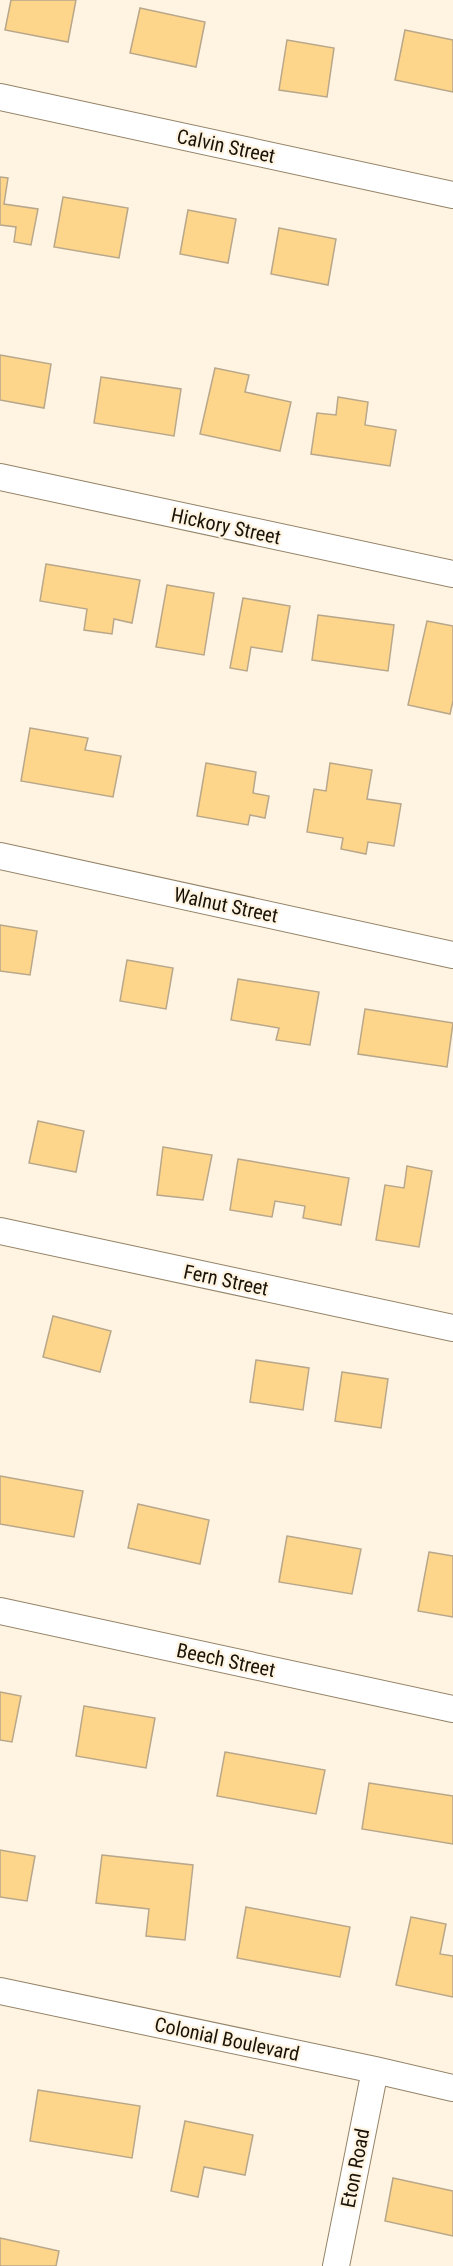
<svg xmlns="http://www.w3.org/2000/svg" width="453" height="2266" viewBox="0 0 453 2266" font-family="'Roboto Condensed',sans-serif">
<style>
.building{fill:#fed68b;stroke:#b8a78a;stroke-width:1.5}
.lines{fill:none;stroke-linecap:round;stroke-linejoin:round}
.minor-casing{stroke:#948468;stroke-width:28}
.minor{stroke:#fff;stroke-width:26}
.labels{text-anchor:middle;stroke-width:4.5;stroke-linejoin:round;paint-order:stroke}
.street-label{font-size:20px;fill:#191308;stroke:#fff4e2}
</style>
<rect width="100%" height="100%" fill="#fff4e2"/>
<!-- building -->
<path class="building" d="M11,0h65l-8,42 -63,-12z
M140,8l65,14 -9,45 -66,-14z
M405,30l48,10v52l-58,-12z
M287,40l47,8 -7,49 -48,-7z
M0,177l8,1 -4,26 34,5 -7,36 -17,-3 2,-15 -16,-2z
M63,197l65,11 -9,50 -65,-11z
M188,210l48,9 -8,44 -48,-9z
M279,228l57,11 -8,46 -57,-11z
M0,355l51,9 -7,44 -44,-8z
M215,368l34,7 -4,17 46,10 -11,49 -80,-17z
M101,377l80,12 -7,47 -80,-13z
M338,397l30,5 -3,23 31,5 -6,36 -79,-12 6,-41 19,2z
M46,564l94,16 -8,43 -18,-4 -2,15 -28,-4 3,-21 -47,-8z
M167,585l47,8 -10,62 -48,-8z
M243,598l47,8 -8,46 -31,-5 -4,24 -17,-3z
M318,615l76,10 -6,46 -76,-11z
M427,621l26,5v75l-3,13 -42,-9z
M30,728l58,10 -3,12 36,6 -8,41 -92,-16z
M206,763l50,9 -3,21 16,3 -4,22 -15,-3 -2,10 -51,-9z
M330,763l42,7 -5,29 34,5 -7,42 -26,-4 -2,12 -25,-5 2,-11 -36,-6 7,-43 12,2z
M0,925l37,6 -7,44 -30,-4z
M127,960l46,8 -7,41 -46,-8z
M238,979l81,13 -9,53 -34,-5 3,-12 -48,-8z
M365,1009l88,14 -6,44 -89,-13z
M38,1121l46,10 -8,41 -47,-9z
M163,1147l49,8 -9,45 -46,-5z
M238,1159l111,19 -8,47 -38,-7 2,-12 -30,-5 -3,16 -42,-7z
M407,1166l25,5 -13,76 -43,-7 9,-55 19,3z
M53,1316l58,15 -11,41 -57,-15z
M256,1360l53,8 -6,42 -53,-8z
M342,1372l46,7 -7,49 -46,-7z
M0,1476l83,15 -9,46 -74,-13z
M138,1504l71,16 -9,44 -72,-16z
M287,1536l74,13 -9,45 -73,-12z
M429,1552l24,4v61l-35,-6z
M0,1692l21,4 -9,46 -12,-2z
M84,1706l71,12 -9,50 -70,-12z
M225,1752l100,18 -9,44 -99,-18z
M369,1783l84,13v48l-91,-15z
M0,1850l35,6 -8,45 -27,-4z
M102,1855l91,10 -8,75 -39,-4 3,-27 -53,-6z
M246,1907l104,20 -10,50 -103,-19z
M411,1917l35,7 -6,30 13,2v41l-57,-12z
M38,2090l102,16 -8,52 -102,-17z
M185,2121l68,14 -8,40 -41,-8 -6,30 -27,-6z
M393,2178l60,13v45l-68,-15z
M0,2238l59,13 -3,15h-56z"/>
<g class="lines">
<defs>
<path id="minor" d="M0,97l453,98
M0,477l453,97
M0,856l453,99
M0,1231l453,97
M0,1611l453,98
M0,1991l375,79 78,18
M336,2266l39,-196"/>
</defs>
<!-- minor casing -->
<use href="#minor" class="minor-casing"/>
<!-- minor -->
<use href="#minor" class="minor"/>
</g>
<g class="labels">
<!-- street labels -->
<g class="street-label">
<text transform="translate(226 146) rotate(12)" y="7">Calvin Street</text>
<text transform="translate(226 526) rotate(12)" y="7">Hickory Street</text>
<text transform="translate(226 905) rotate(12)" y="7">Walnut Street</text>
<text transform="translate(226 1280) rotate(12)" y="7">Fern Street</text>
<text transform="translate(226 1660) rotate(12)" y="7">Beech Street</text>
<text transform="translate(227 2039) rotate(12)" y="7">Colonial Boulevard</text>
<text transform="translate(355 2168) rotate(-79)" y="7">Eton Road</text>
</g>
</g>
</svg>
